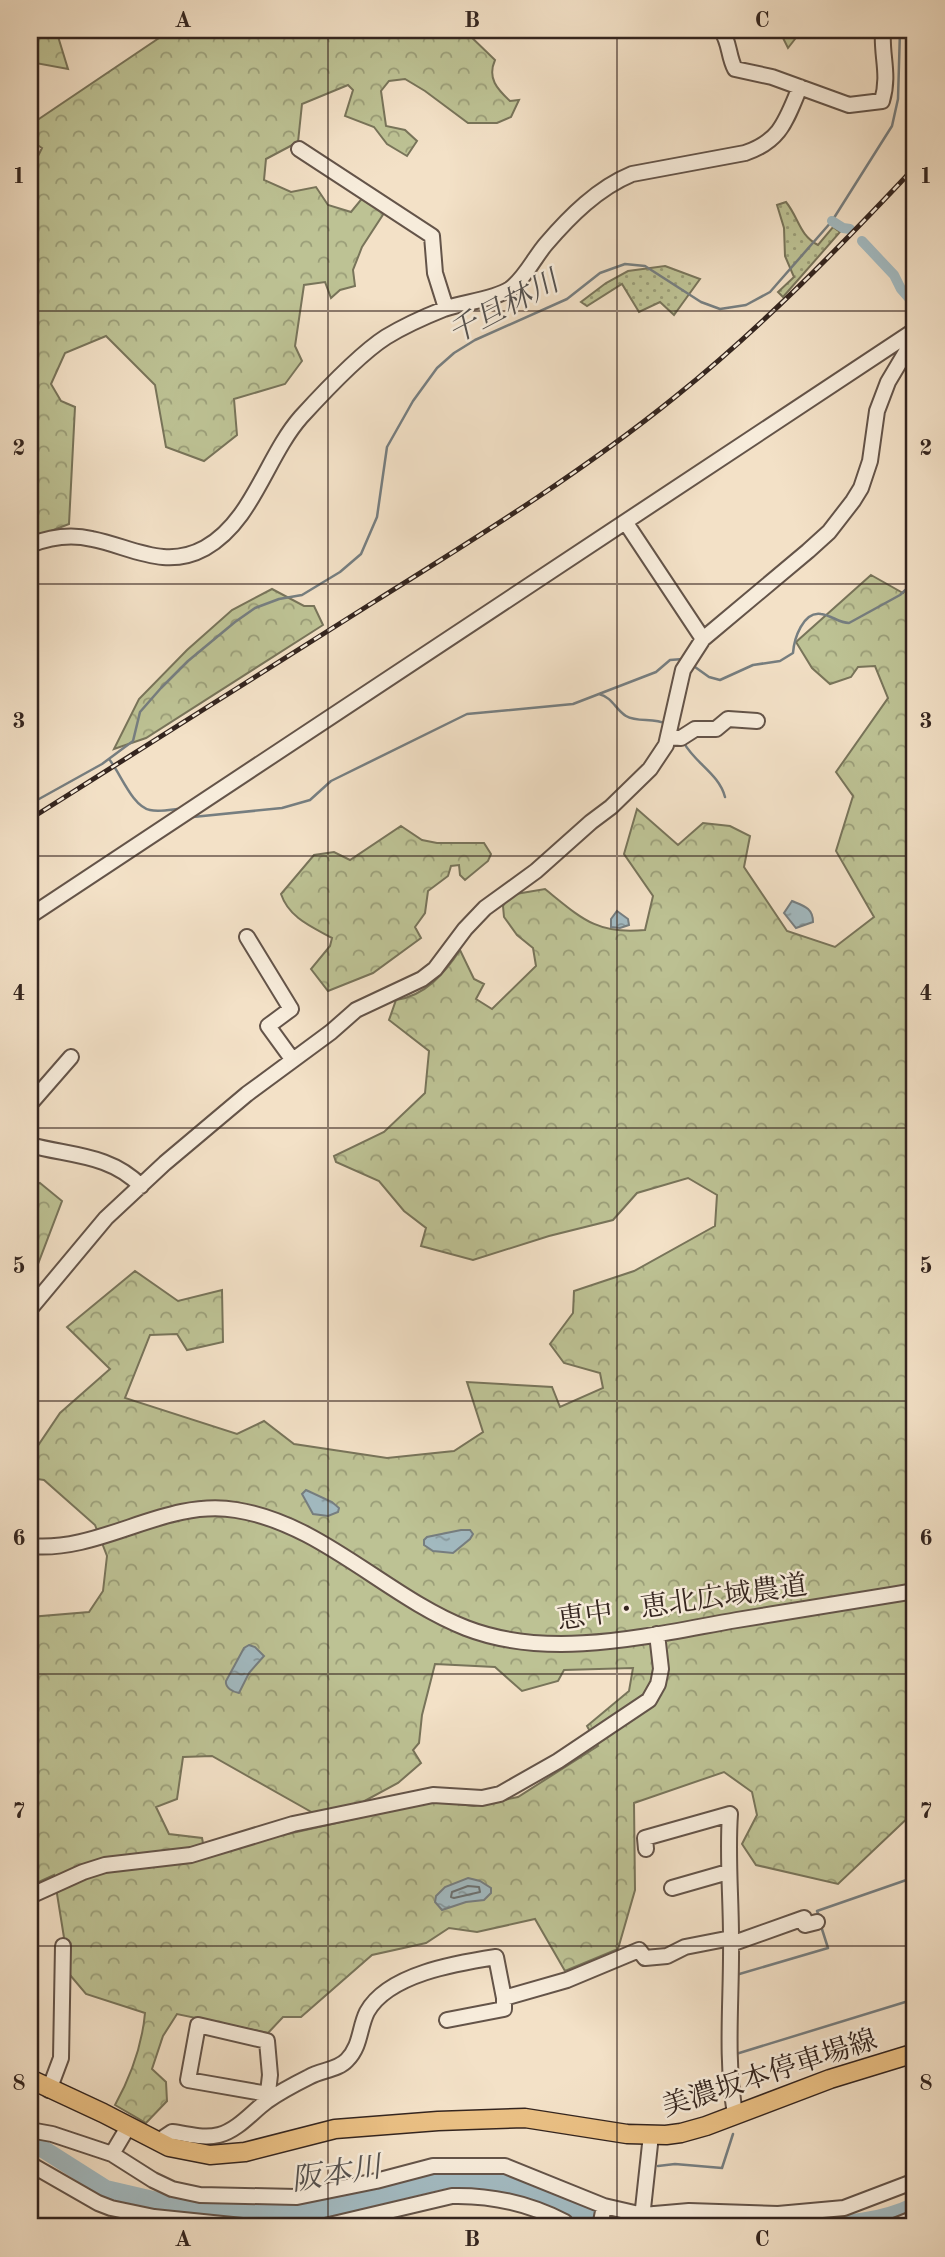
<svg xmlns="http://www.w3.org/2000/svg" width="945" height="2257" viewBox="0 0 945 2257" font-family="'Old Standard TT','Noto Serif JP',serif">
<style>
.grass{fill:url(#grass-dots);stroke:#78745a;stroke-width:2}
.forest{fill:url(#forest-crowns);stroke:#78745a;stroke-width:2;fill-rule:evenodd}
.water{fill:url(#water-ripples);stroke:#767e80;stroke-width:2}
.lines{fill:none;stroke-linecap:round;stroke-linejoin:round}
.shore{stroke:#6b7070;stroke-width:2}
.stream{stroke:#767e80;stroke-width:2.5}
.canal{stroke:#a2bac1;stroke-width:10}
.river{stroke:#a2bac1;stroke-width:18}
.minor-casing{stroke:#645449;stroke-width:18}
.major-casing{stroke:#34251f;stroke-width:21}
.minor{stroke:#f7ecdb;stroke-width:14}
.major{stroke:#eac084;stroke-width:18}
.rail-casing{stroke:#34251f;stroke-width:5}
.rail{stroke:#f7ecdb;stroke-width:2.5;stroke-dasharray:8;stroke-linecap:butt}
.grid{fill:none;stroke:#34251f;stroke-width:2;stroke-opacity:0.55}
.labels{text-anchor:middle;stroke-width:5;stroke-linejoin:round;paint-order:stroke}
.street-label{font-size:28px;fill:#34251f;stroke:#f7ecdb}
.water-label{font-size:30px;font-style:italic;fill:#555250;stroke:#f7ecdb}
.neatline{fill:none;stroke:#34251f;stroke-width:2.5}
.grid-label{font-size:23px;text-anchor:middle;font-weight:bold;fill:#34251f}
</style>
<defs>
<pattern id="grass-dots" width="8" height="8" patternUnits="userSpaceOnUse" patternTransform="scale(1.75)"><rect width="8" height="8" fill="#bdc294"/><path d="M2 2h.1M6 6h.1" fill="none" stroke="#9a9d78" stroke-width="1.8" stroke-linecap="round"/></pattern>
<pattern id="forest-crowns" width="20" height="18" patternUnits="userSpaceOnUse" patternTransform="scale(1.75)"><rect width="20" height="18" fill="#bdc294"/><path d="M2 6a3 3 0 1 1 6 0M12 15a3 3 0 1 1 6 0" fill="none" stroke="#9a9d78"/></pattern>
<pattern id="water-ripples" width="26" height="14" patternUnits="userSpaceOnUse" patternTransform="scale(1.75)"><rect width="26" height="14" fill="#a2bac1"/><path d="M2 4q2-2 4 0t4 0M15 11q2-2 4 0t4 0" fill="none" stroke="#85979c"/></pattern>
</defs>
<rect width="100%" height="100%" fill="#f3e1c7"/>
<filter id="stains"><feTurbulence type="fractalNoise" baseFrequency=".00286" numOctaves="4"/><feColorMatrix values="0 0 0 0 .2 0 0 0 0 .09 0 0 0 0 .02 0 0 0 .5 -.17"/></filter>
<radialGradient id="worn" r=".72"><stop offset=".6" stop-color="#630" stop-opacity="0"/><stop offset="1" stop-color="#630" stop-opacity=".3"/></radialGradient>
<!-- grass -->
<path class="grass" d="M786,202c13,16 13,33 32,43l15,-18 7,5 -57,65 -5,-5 16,-15 -9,-21 -1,-28 -7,-23z
M665,266l35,13 -26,36 -14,-13 -21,10 -17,-28 -35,22 -6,-4 25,-19 22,-12z"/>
<!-- forest -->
<path class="forest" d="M30,30h26l12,39 -38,-7z
M171,30h293l31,30c-8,18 2,29 15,41l9,-1 -8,17 -14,6h-29l-43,-32 -20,-12 -16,2 -8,10 5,35 19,4 12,11 -10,15 -20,-12 -13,-17 -29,-11 8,-26 -5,-5 -46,19 -4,38 -32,17 -2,21 27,12 25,-5 12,18 23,7 13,-16 22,14 -24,37 -9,23 2,16 -15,4 -9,8 -6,-16 -21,3 -9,61 7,15 -17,23 -51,15 3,36 -33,26 -38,-14 -11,-62 -49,-49 -41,17 -14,31 10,17 14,6 -6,117 -39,15v-367l12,-24 -12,-8v-15z
M779,30h23l-14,18z
M871,575l32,18 12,-15v1233l-77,73 -82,-19 -14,-21 15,-29 -5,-23 -28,-20 -90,31 1,87 -17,59 -53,22 -30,-52 -58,13 -28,-4 -23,15 -54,12 -71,62h-18l-15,16 -91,-19 -14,22 -11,33 14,13 1,19 -21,22 -31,-18c16,-29 27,-59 30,-92l-59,-19 -16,-19 -16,-100 -24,11v-269l59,-5 14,-21 4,-35 -12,-31 -51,-45 -14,-2v-33l7,2 23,-34 50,-44 -43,-42 68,-56 43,30 44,-11 1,52 -36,8 -10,-16 -27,1 -25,63 112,36 27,-13 30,23 93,14 67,-7 29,-19 -16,-50 85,5 8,20 43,-19 -3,-15 -36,-10 -14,-19 23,-31 1,-22 60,-20 81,-45 2,-31 -29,-17 -51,15 -24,27 -64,16 -76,24 -52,-14 5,-18 -22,-17 -25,-30 -43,-19 -2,-6 50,-24 41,-39 4,-42 -40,-31 7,-20c29,-4 49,-27 64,-50l14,29 10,5 -8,15 16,10 44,-43 -3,-18 -16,-13 -13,-18 -1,-11 7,-11 35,-6c36,29 52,46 100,41l8,-34 -29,-42 13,-45 41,36 25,-22 27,3 20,10 -6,31 43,64 48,16 39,-30 -38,-66 17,-55 -17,-24 52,-74 -13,-32 -17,1 -7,10 -21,7 -18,-16 -16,-26zM435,1664l60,3 27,24 36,-10 6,-11 69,-2 -4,23 -42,35 11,20 -80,51 -44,9 -41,-5 -228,52 -3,-15 -33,-4 -13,-27 21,-8 6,-42 29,-1 103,58 44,-10 39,-21 23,-20 -8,-13 6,-7 3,-28z
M272,589l32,17h10l9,19 -177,113 -32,11 25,-50 48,-49 45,-40z
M401,826l21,14 15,3h47l7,11 -3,7 -23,19 -5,-5 -1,-10 -8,1 -3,10 -20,15 -3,22 -10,14 6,11 -48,35 -45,18 -17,-22 19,-23 2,-8c-20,-11 -43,-20 -51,-44l33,-39 20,-3 16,8z
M40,1183l22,18 -32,84v-98z"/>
<!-- water -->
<path class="water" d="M792,901c12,5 21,7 21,21l-17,6 -12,-15z
M617,911l11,8 1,6 -9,3 -9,-1v-8z
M306,1490l26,12 7,6 -1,4 -10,4 -15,-2 -11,-20z
M461,1530h9l3,4 -3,5 -17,14 -20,-2 -9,-6v-5l3,-3z
M249,1645l6,2 9,9 -15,17 -10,20c-6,-1 -14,-5 -13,-12l18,-33z
M468,1878l12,3 11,7v5l-7,7 -18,2 -24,8 -7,-8 1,-6 9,-9z"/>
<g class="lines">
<!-- shore -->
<path class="shore" d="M468,1886l11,1 1,5 -26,6 -3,-1 1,-5z"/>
<!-- stream -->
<path class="stream" d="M695,667l14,10 11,3 33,-15 27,-4 13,-8c1,-14 10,-42 28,-39 10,1 18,9 28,9l51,-28 15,-14
M599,694c13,3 17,16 27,22 12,7 28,1 40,8
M684,743c11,20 35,31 41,54
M109,759c12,15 23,47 41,51 8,2 19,0 27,-1
M30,804l72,-40 31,-23 7,-29 21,-24 27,-27 47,-39 20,-14 24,-9 23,-4 38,-23 21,-18 16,-37 10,-70 26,-46 24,-33 17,-15 21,-13 92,-41 33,-26 25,-9 20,2 56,36 19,7 26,-4 24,-13 62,-71 60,-95 6,-27 2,-69
M193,817l89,-9 28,-8 21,-19 136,-67 106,-10 83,-32 14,-12 13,-1
M819,1916l-2,-5 98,-34
M736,1975l92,-27 -7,-22
M736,2054l179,-55
M658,2166l17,-2 47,4 11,-34"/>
<!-- canal -->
<path class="canal" d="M832,221l11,7 7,1
M862,241l32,34 7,14 14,16"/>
<!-- river -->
<path class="river" d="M30,2145l13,4 63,40 90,21h123l132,-32 38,3 33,7 90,39
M807,2227c36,-2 76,-5 108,-21"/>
<defs>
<path id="minor" d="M721,30c9,12 7,26 14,39l37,8 77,28 33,-4c8,-27 -1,-45 1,-71
M299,149l133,87 3,37 11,35
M626,523l77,116
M30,545c20,-8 41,-11 62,-6 40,8 73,31 113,9 48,-27 61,-91 96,-131 21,-23 60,-64 85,-80 18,-11 38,-20 58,-28 19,-7 49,-9 66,-20 15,-11 24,-31 36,-45 24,-28 52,-56 86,-70l113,-21c36,-12 41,-33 55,-66
M669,737l12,1 14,-9h21l12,-10 29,2
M30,916l885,-586
M247,937l44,72 -23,17 24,33
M30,1104l41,-47
M30,1145c40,11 80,9 111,41
M30,1309l76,-91 59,-55 82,-69 84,-62 25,-22 66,-31 13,-10 30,-40 20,-21 51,-37 55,-49 20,-15 39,-38 16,-24 17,-75 20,-31 105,-88 21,-19 24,-31 8,-13 9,-27 7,-50 11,-29 22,-37 -1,-9
M30,1546c71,7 135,-48 206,-36 85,13 151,87 230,118 85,33 185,7 271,-8 60,-10 119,-19 178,-29
M646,1849l-1,-11 85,-24c-3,41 1,82 1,123 1,61 -6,117 4,177
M672,1888l56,-16
M30,1896l53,-24 22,-7 86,-10 102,-31 140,-29 49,3 18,-4 58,-33 91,-61 9,-16 3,-15 -4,-35
M731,1944l73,-26 1,7 12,-3
M447,2020l57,-11v-11
M49,2090l12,-32 2,-112
M267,2101l3,-26 -3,-34 -69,-16 -10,55 80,14
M30,2130l22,4 60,20 16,-27
M160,2143l3,-5 9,-6c17,2 31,7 47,3 19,-5 33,-23 48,-34 13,-9 28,-17 42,-24 12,-7 29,-7 38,-17 14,-14 12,-32 20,-48 21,-38 90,-49 129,-55l8,41 63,-18 72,-30 6,8 22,-2 18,-9 46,-9
M112,2154l41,26 19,9 28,6 97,2 79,-16 57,-15h72l99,40 39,9 46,-4 89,3 66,-6 71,-27
M30,2164l68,39 13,5 43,9 98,10
M301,2227l24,-1 127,-30c39,-1 78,8 113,26
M600,2227l4,-21
M641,2227l10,-92
M892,2227l23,-9"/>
<path id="major" d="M30,2079l73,34 66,34 41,8 35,-3 90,-23 103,-8 87,-3 102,16 39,1 15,-2 25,-7 124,-47 85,-26"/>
</defs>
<!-- minor casing -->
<use href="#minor" class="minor-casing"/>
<!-- major casing -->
<use href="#major" class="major-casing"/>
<!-- minor -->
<use href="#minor" class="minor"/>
<!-- major -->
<use href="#major" class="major"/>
<defs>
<path id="rail" d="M30,819c116,-73 231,-146 347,-219 102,-64 204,-127 298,-203 87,-70 164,-149 240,-230"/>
</defs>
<!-- rail casing -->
<use href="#rail" class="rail-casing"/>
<!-- rail -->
<use href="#rail" class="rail"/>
</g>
<!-- grid -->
<path class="grid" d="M328,30v2197M617,30v2197M30,311h885M30,584h885M30,856h885M30,1128h885M30,1401h885M30,1674h885M30,1946h885"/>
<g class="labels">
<!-- street labels -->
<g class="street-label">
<text transform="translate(682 1601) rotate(-8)" y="10">恵中・恵北広域農道</text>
<text transform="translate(769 2072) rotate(-18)" y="10">美濃坂本停車場線</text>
</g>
<!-- water labels -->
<g class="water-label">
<text transform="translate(503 307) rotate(-28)" y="10">千旦林川</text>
<text transform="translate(336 2173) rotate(-9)" y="10">阪本川</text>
</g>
</g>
<!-- margin -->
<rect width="945" height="2257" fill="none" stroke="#f3e1c7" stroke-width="77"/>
<rect x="38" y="38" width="868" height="2180" class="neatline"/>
<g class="grid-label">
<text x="183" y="27">A</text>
<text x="472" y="27">B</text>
<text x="762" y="27">C</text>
<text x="19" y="183">1</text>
<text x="926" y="183">1</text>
<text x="19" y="455">2</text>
<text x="926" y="455">2</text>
<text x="19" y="728">3</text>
<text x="926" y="728">3</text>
<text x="19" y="1000">4</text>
<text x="926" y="1000">4</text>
<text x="19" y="1273">5</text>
<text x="926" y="1273">5</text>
<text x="19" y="1545">6</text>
<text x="926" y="1545">6</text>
<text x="19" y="1818">7</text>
<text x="926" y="1818">7</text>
<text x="19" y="2090">8</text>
<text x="926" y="2090">8</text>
<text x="183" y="2246">A</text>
<text x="472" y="2246">B</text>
<text x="762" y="2246">C</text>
</g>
<rect width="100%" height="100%" filter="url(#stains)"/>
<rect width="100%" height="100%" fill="url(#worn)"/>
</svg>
